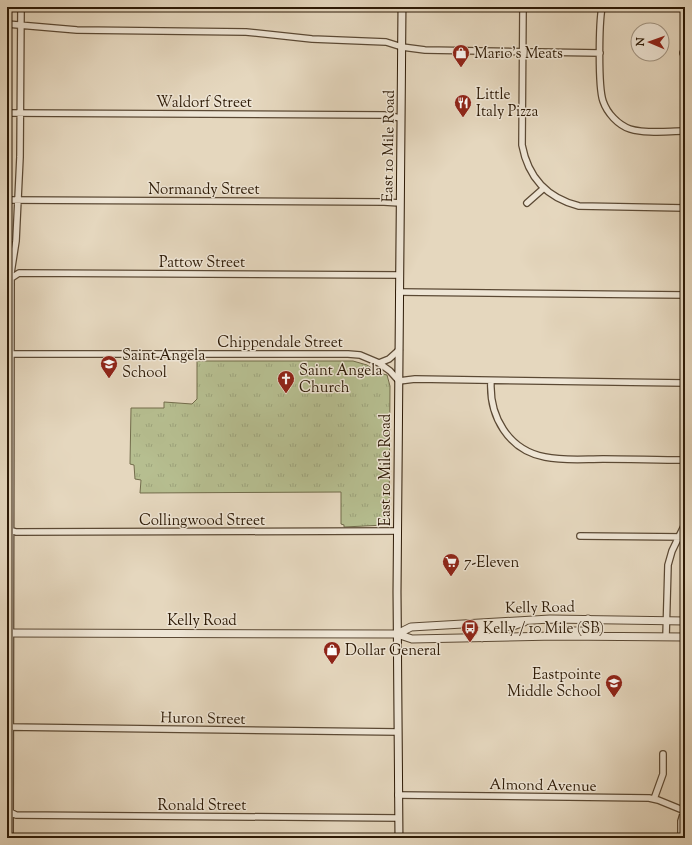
<svg xmlns="http://www.w3.org/2000/svg" width="692" height="845" viewBox="0 0 692 845" font-family="'Sorts Mill Goudy',serif">
<style>
.grass{fill:url(#grass-tufts);stroke:#726c4b}
.lines{fill:none;stroke-linecap:round;stroke-linejoin:round}
.minor-casing{stroke:#5b4934;stroke-width:8}
.tertiary-casing{stroke:#5b4934;stroke-width:9}
.secondary-casing{stroke:#2d1a06;stroke-width:9}
.minor{stroke:#eee5d5;stroke-width:5.5}
.tertiary{stroke:#eee5d5;stroke-width:7}
.secondary{stroke:#eee5d5;stroke-width:7}
.labels{text-anchor:middle;stroke-width:3;stroke-linejoin:round;paint-order:stroke}
.poi-label{font-size:15px;fill:#2d1a06;stroke:#eee5d5;text-anchor:start}
.street-label{font-size:15px;fill:#2d1a06;stroke:#eee5d5}
</style>
<defs>
<pattern id="grass-tufts" width="24" height="20" patternUnits="userSpaceOnUse"><rect width="24" height="20" fill="#b6be90"/><path d="M3 7l-1-3M5 7V3M7 7l1-3M15 17l-1-3M17 17v-4M19 17l1-3" fill="none" stroke="#9da37b"/></pattern>
</defs>
<rect width="100%" height="100%" fill="#e5d7be"/>
<filter id="stains"><feTurbulence type="fractalNoise" baseFrequency=".005" numOctaves="4"/><feColorMatrix values="0 0 0 0 .2 0 0 0 0 .09 0 0 0 0 .02 0 0 0 .5 -.17"/></filter>
<radialGradient id="worn" r=".72"><stop offset=".6" stop-color="#630" stop-opacity="0"/><stop offset="1" stop-color="#630" stop-opacity=".3"/></radialGradient>
<!-- grass -->
<path class="grass" d="M197,361h156l14,4 12,8 8,2 3,11 -1,135 -4,4 -41,2v-2l-3,-1v-32l-201,1 1,-13 -6,-1 -1,-14 -4,-1 1,-56h33v-6l28,2 5,-5z"/>
<g class="lines">
<defs>
<path id="minor" d="M523,7l-1,138c6,32 25,53 57,61l106,2
M602,7c-3,16 -4,79 1,94 4,12 15,24 27,28 16,5 38,2 55,2
M7,24l70,6 169,2 66,7 74,3 16,5 23,3 175,3
M683,53h2
M7,113l377,2 17,3
M7,200l377,2 16,1
M527,203l17,-15
M7,281l12,-8 380,2
M399,292l286,3
M399,350l-10,9 -10,4 11,8 9,10 16,-2 270,4
M11,354h337l12,1 19,8
M491,381c-2,35 17,69 54,76 19,4 39,2 58,2 27,0 55,1 82,1
M7,529l9,3 382,-1
M580,536l105,1
M666,637l2,-72 4,-14 13,-27
M7,727l391,5
M398,795l251,3 9,2 27,11
M654,799l9,-25v-20
M8,811l8,4 383,3
M10,838l1,-565 5,-32 4,-84 1,-150
M681,838v-17l3,-10"/>
<path id="tertiary" d="M7,633l390,1 15,5 144,-3 129,1
M397,634l14,-7 139,-8 135,2
M556,636l7,-5h28l3,-6 -6,-6
M482,638l-2,-6 3,-4 30,-2 11,-4"/>
<path id="secondary" d="M399,838l-2,-246 5,-585"/>
</defs>
<!-- minor casing -->
<use href="#minor" class="minor-casing"/>
<!-- tertiary casing -->
<use href="#tertiary" class="tertiary-casing"/>
<!-- secondary casing -->
<use href="#secondary" class="secondary-casing"/>
<!-- minor -->
<use href="#minor" class="minor"/>
<!-- tertiary -->
<use href="#tertiary" class="tertiary"/>
<!-- secondary -->
<use href="#secondary" class="secondary"/>
</g>
<!-- icons -->
<defs>
<symbol id="shop-pin" viewBox="-11 -11 22 30"><path d="M0 17L-7.5 6A9.5 9.5 0 1 1 7.5 6Z" fill="#8f2418" stroke="#eee5d5"/><path d="M-5-2.5h2.3a2.7 3.5 0 0 1 5.4 0H5L5.5 6h-11ZM-1.5-2.5h3a1.5 2.3 0 0 0-3 0Z" fill="#fff"/></symbol>
<symbol id="restaurant-pin" viewBox="-11 -11 22 30"><path d="M0 17L-7.5 6A9.5 9.5 0 1 1 7.5 6Z" fill="#8f2418" stroke="#eee5d5"/><path d="M-5-6h1v4h1v-4h1v4h1v-4h1v5L-1.5 .5V6h-2V.5L-5-1ZM5-6V6H3V1.5H1.5Q1.5-4 5-6Z" fill="#fff"/></symbol>
<symbol id="school-pin" viewBox="-11 -11 22 30"><path d="M0 17L-7.5 6A9.5 9.5 0 1 1 7.5 6Z" fill="#8f2418" stroke="#eee5d5"/><path d="M0-5L7-2L0 1L-7-2ZM-4 1L0 2.5L4 1V4Q0 6-4 4Z" fill="#fff"/></symbol>
<symbol id="church-pin" viewBox="-11 -11 22 30"><path d="M0 17L-7.5 6A9.5 9.5 0 1 1 7.5 6Z" fill="#8f2418" stroke="#eee5d5"/><path d="M-1.2-6h2.4v3.5h3.3v2.4h-3.3V6h-2.4V-.1h-3.3v-2.4h3.3Z" fill="#fff"/></symbol>
<symbol id="supermarket-pin" viewBox="-11 -11 22 30"><path d="M0 17L-7.5 6A9.5 9.5 0 1 1 7.5 6Z" fill="#8f2418" stroke="#eee5d5"/><path d="M-6-5.5h2.5l.6 2H6L4.5 2H-2.5L-4.4-4H-6ZM-1.5 3.2a1.3 1.3 0 1 0 .1 0ZM3 3.2a1.3 1.3 0 1 0 .1 0Z" fill="#fff"/></symbol>
<symbol id="bus-pin" viewBox="-11 -11 22 30"><path d="M0 17L-7.5 6A9.5 9.5 0 1 1 7.5 6Z" fill="#8f2418" stroke="#eee5d5"/><path d="M-5-6H5V4H4V6H2V4H-2V6H-4V4H-5ZM-3.5-4V0h7V-4ZM-3.5 1.2v1.5H-2V1.2ZM2 1.2v1.5H3.5V1.2Z" fill="#fff"/></symbol>
</defs>
<g fill-rule="evenodd">
<use href="#shop-pin" x="451" y="43" width="20" height="27"/>
<use href="#restaurant-pin" x="453" y="93" width="20" height="27"/>
<use href="#school-pin" x="99" y="354" width="20" height="27"/>
<use href="#church-pin" x="276" y="369" width="20" height="27"/>
<use href="#supermarket-pin" x="441" y="552" width="20" height="27"/>
<use href="#bus-pin" x="460" y="618" width="20" height="27"/>
<use href="#shop-pin" x="322" y="640" width="20" height="27"/>
<use href="#school-pin" x="604" y="673" width="20" height="27"/>
</g>
<g class="labels">
<!-- poi labels -->
<g class="poi-label">
<text x="474" y="58">Mario's Meats</text>
<text x="476" y="99">Little<tspan x="476" dy="17">Italy Pizza</tspan></text>
<text x="122" y="360">Saint Angela<tspan x="122" dy="17">School</tspan></text>
<text x="299" y="375">Saint Angela<tspan x="299" dy="17">Church</tspan></text>
<text x="464" y="567">7-Eleven</text>
<text x="483" y="633">Kelly / 10 Mile (SB)</text>
<text x="345" y="655">Dollar General</text>
<text x="601" y="679" text-anchor="end">Eastpointe<tspan x="601" dy="17">Middle School</tspan></text>
</g>
<!-- street labels -->
<g class="street-label">
<text x="204" y="107">Waldorf Street</text>
<text transform="translate(388 146) rotate(-89)" y="5">East 10 Mile Road</text>
<text x="204" y="194">Normandy Street</text>
<text x="202" y="267">Pattow Street</text>
<text x="280" y="347">Chippendale Street</text>
<text transform="translate(385 470) rotate(-90)" y="5">East 10 Mile Road</text>
<text x="202" y="525">Collingwood Street</text>
<text transform="translate(540 607) rotate(-1)" y="5">Kelly Road</text>
<text x="202" y="625">Kelly Road</text>
<text transform="translate(203 718) rotate(1)" y="5">Huron Street</text>
<text transform="translate(543 785) rotate(1)" y="5">Almond Avenue</text>
<text x="202" y="810">Ronald Street</text>
</g>
</g>
<!-- margin -->
<rect width="692" height="845" fill="none" stroke="#e5d7be" stroke-width="24"/>
<rect x="8" y="8" width="676" height="829" fill="none" stroke="#2d1a06" stroke-width="2"/>
<rect x="12" y="12" width="668" height="821" fill="none" stroke="#2d1a06"/>
<!-- north arrow -->
<g transform="translate(650 42) rotate(272)"><circle r="19" fill="#eee5d5" stroke="#a19482"/>
<path d="M0-3L7 15L0 10L-7 15Z" fill="#8f2418"/>
<text y="-6" font-size="11" font-weight="bold" text-anchor="middle" fill="#2d1a06">N</text>
</g>
<rect width="100%" height="100%" filter="url(#stains)"/>
<rect width="100%" height="100%" fill="url(#worn)"/>
</svg>
